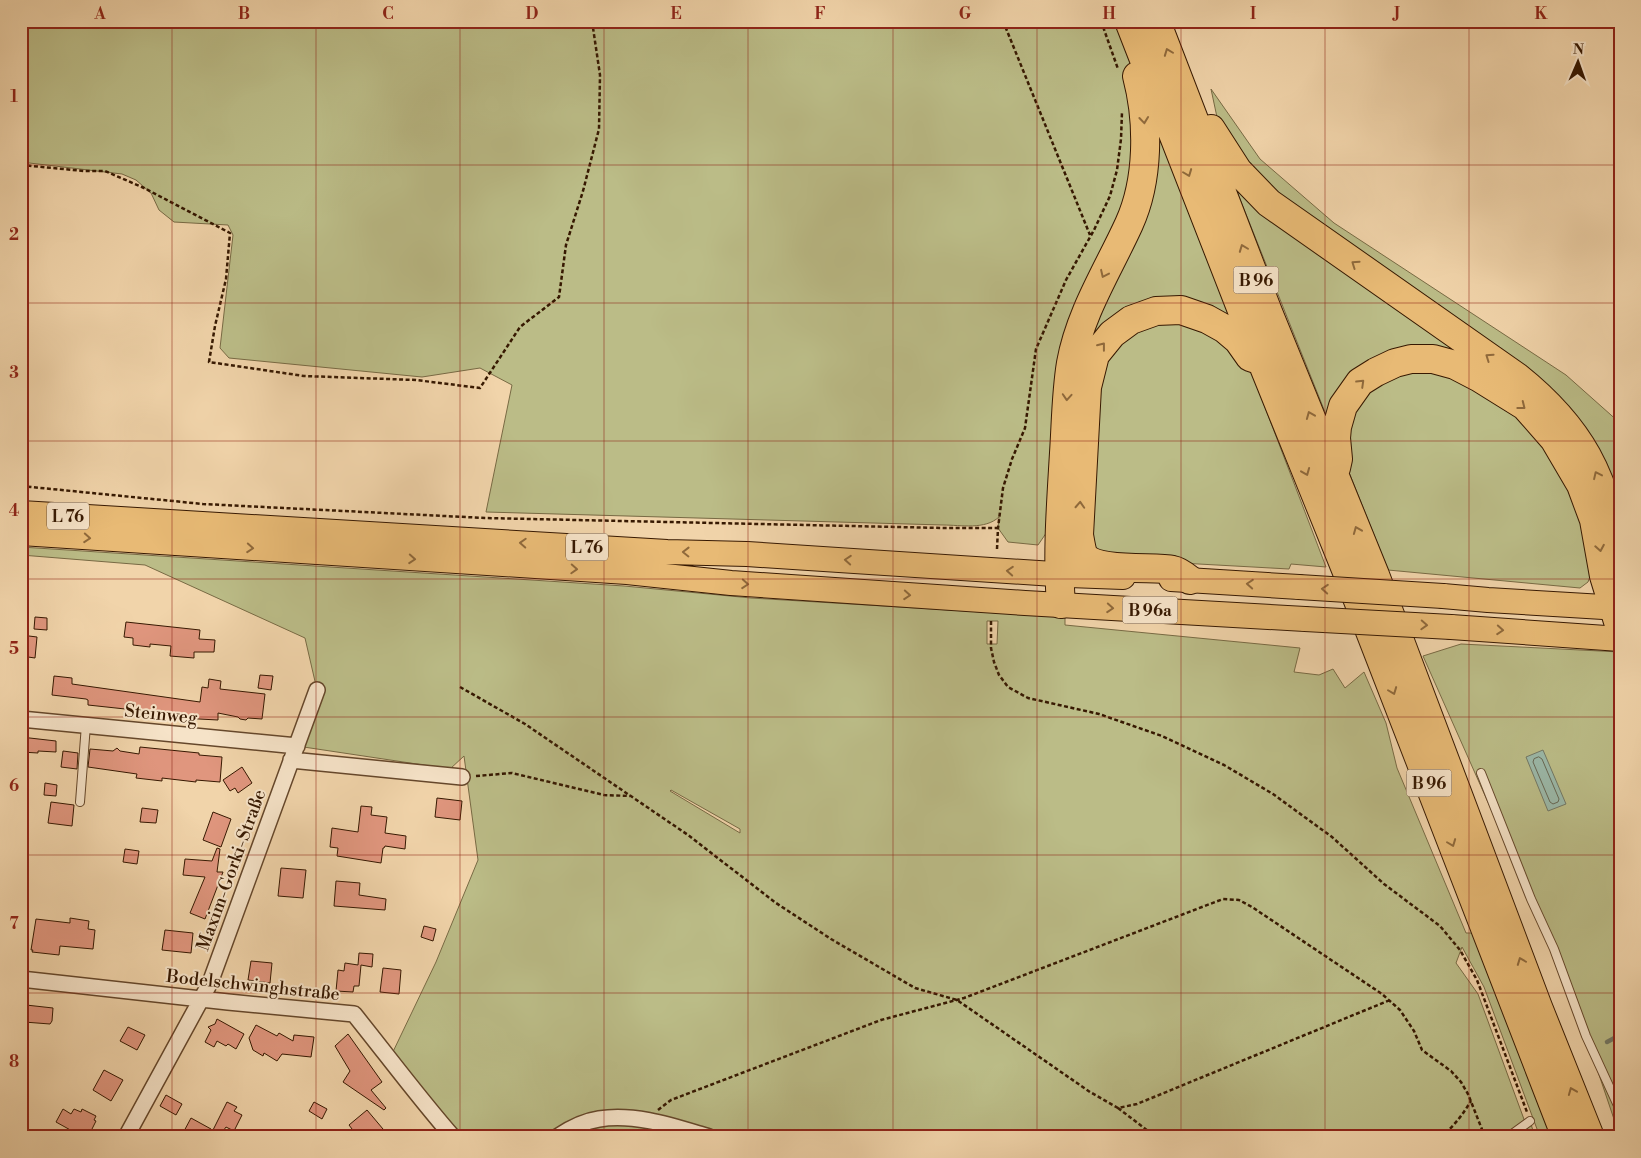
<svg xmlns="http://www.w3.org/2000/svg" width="1641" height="1158" viewBox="0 0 1641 1158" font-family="'Libre Bodoni',serif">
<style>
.green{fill:#bbbc87;stroke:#786a44;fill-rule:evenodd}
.water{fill:#9bb8a8;stroke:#737865}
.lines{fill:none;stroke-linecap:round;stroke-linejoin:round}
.shore{stroke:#686854;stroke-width:1}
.stream{stroke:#737865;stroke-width:4.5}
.building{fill:#e0967e;stroke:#361801}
.lane-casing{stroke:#65472b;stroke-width:10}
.street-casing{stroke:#65472b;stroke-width:18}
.primary-casing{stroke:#361801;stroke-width:26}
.highway-casing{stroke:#361801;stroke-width:30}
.path{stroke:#361801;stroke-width:2.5;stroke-dasharray:4 2.5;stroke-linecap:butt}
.lane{stroke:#f6e3c8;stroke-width:8}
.street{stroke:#f6e3c8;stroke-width:15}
.primary{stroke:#e8ba75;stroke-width:24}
.highway{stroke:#e8ba75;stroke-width:28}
.primary-bridge-casing{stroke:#361801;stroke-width:26;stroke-linecap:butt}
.primary-bridge{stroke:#e8ba75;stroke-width:24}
.oneway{stroke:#8f693b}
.grid{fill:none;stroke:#8f2418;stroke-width:1;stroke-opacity:0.55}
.labels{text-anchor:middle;stroke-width:4;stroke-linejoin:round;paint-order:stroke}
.shield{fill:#f6e3c8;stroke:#70553d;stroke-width:1}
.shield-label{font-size:16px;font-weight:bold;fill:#361801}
.street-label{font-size:18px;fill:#361801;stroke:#f6e3c8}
.neatline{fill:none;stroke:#8f2418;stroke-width:2}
.grid-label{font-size:16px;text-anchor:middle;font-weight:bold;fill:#8f2418}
</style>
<rect width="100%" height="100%" fill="#f1d4aa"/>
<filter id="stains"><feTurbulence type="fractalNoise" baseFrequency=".004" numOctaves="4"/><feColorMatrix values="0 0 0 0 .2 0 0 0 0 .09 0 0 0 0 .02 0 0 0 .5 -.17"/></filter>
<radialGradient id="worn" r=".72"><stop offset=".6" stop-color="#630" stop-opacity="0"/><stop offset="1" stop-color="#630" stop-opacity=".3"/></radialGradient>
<!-- green -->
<path class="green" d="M21,21h1094l59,148 152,398 -35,-3 -2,5 -181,-10 -59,-30 -11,16 -30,-3 -10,-14 1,-11c-14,13 -38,8 -56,8l-457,-13 26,-127 -32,-17 -58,9 -193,-19 -9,-10 13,-113 -5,-10 -54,-3 -15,-12 -8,-17 -15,-13 -14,-6 -101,-12z
M1211,89l49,70 74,64 232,152 54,48v144l-28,4 -4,11 -8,6 -192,-18 -160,-401z
M21,547l603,39 127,12 314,19v8l235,23 -6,24 25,3 14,-6 12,19 19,-16 22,51 11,45 69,165h7l80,204h-13l-56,-150 -22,-40 -6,16 22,31 47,128 -23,15h-1049l-63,-79 46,-96 42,-102 -14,-104 -14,13 -153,-23 20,-56 -12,-52 -160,-73 -124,-10zM987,621h11l-1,23h-10zM671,790l69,39v4l-70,-42z
M1461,644l159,8v485l-34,-101 -55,-137 -108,-243z
M1530,1121l5,16h-27z"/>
<!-- water -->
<path class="water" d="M1543,750l23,54 -18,7 -22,-54z"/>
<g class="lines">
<!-- shore -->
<path class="shore" d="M1539,757l3,2 17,40 -1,3 -5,2 -3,-2 -17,-40 1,-3z"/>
<!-- stream -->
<path class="stream" d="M1607,1042l13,-7"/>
</g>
<!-- building -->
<path class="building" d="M35,617l12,1v12l-13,-1z
M126,622l74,8 -1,9 16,1 -1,12h-20v6l-24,-2 1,-10 -21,-2v3l-17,-2v-7l-9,-1z
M21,635l16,2 -2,21 -14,-2z
M260,675l13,1 -2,14 -13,-2z
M54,676l18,2v6l128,18 2,-15 6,1 1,-9 12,2 -1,8 45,5 -3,25 -14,-1 -2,2 -6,-1 -2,-2 -20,-4v7l-19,-1 -46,-5v-2l-65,-7v-5l-2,-1 -34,-4z
M21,737l35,4v11l-18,-1v2l-17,-1z
M140,747l59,6v2l23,2 -2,25 -24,-2v2l-34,-4v3l-26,-3 1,-4 -49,-7 2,-18 23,2 4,-3 3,3 19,3z
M63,751l15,2 -1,16 -16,-2z
M242,767l10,16 -14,10 -3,-5 -5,3 -7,-11z
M45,783l12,2 -1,11 -12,-1z
M437,798l25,3 -2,19 -25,-3z
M51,802l23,3 -2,21 -24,-3z
M361,806l11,1 -1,8 16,2 -2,16 21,3 -1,13 -20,-3 -1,2h-1l-2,15 -44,-7 1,-8 -8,-1 2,-19 26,4z
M142,808l16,2 -2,13 -16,-1z
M213,812l18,7 -10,28 -18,-7z
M217,848l3,1 -3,23h6l-18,47 -15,-6 15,-36 -22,-2 2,-16 27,2z
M125,849l14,2 -2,13 -14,-2z
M281,868l25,2 -3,28 -25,-2z
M336,881l24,2 -1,12 27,4 -1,11 -51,-4z
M70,918l19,3 -1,8 7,1 -2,19 -33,-3 -1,9 -27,-3 1,-2h-2l5,-31 34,4z
M424,926l12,3 -3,12 -12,-4z
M165,930l28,3 -2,20 -29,-3z
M359,953l14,1 -1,13 -11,-2 -2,21h-5l-1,6 -17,-1 2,-21 6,1 1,-8 13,2z
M251,961l21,2 -2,20 -22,-3z
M383,968l18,2 -2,24 -19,-2z
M26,1005l27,3 -1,13 -2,3 -26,-2z
M217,1019l27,15 -8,15 -8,-5 -2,2 -9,-5 -3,6 -9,-5 6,-12 -3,-3 7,-3z
M256,1025l21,11 2,-3 14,8 1,-6 20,2 -3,20 -29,-3 -5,7 -13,-8 -1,3 -10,-6 -4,-12z
M128,1027l17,8 -8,15 -17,-9z
M348,1034l34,48 -11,8 15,18 -2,2 -41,-28 7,-11 -15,-25z
M104,1070l19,10 -12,21 -18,-11z
M166,1095l16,9 -6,11 -16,-9z
M227,1102l10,5 -3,4 8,4 -8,16 -8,-4 -5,7 -8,-4z
M314,1102l13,7 -5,10 -13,-8z
M63,1109l8,5 3,-5 7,3 1,-3 14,7 -2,4 2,1 -8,16h-5l-27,-15z
M367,1110l16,19 -10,8h-15l-9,-12z
M191,1118l20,11 -4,8h-17l-7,-4z"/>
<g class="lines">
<defs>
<path id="lane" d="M1481,773l50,126 23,50 32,87 34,74
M80,802l6,-77
M21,1004l3,-24
M1508,1137l22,-16"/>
<path id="street" d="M21,719l276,27
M291,760l171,17
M21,979l207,23 126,12c33,41 64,83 99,123
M126,1137l84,-154 107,-293
M557,1137c12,-8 28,-16 42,-18 37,-6 76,8 110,18"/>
<path id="primary" d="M21,513l646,39 80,2 322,21 54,2
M21,533l606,39 104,11 294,20 280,16
M1171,579l128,8
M1443,596l45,4 132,8
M1451,627l169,12"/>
<path id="highway" d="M1129,21l133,341 85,210 219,565
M1156,21l112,291 107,263 163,432 52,130
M1211,129l27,42 31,32 248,174c65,52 87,99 103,178
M1336,468l2,-9 -2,-21 1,-11 6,-21 17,-24 16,-10 19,-9 16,-4h22l22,6 25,13 45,28 29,33 27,46 13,35 10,56 16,52
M1079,535c1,5 2,13 4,19 11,19 70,12 90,16 6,1 12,6 17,10
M1070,574l9,-39 8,-148 8,-32 17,-21 19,-14 25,-9 25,-1 26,9 18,10 13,11 12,17 6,2
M1061,604c-4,-50 0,-100 3,-151 2,-29 2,-60 7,-90 9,-50 37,-93 58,-139 20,-44 20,-102 8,-148"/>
</defs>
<!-- lane casing -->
<use href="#lane" class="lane-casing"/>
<!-- street casing -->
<use href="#street" class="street-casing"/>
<!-- primary casing -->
<use href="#primary" class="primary-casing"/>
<!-- highway casing -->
<use href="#highway" class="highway-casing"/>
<!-- path -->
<path class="path" d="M1003,21l87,214
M1101,21l17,48
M21,165l63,6h21l39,17 86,45 -4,46 -11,47 -6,36 95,14 112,4 64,8 40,-61 39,-30 7,-52 17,-54 16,-62 1,-54 -8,-54
M21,486l182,18 282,14 458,10h55
M997,549l1,-21 5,-40 9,-29 13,-31 11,-79 30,-69 28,-50 16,-34 7,-26 4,-31 1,-27
M991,621v27l3,14 5,13 9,12 20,11 71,16 63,22 62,29 49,29 59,43 52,47 56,42 20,24 17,30 50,132
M460,687l65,37 163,111 88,68 55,36 84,49 42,12 133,92 28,16 19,-4 253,-104
M476,776l36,-3 92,22 26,1
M1118,1108l38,29
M658,1110l13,-10 210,-80 83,-22 259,-99 16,1 13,7 130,87 18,16 14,21 8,19 29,21 10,11 7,12 17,43
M1440,1137c13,-9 23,-23 31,-36"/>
<!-- lane -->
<use href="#lane" class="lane"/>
<!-- street -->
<use href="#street" class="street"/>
<!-- primary -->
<use href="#primary" class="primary"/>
<!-- highway -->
<use href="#highway" class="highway"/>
<defs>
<path id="primary-bridge" d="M1299,587l144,9
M1305,619l146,8"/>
</defs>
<!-- primary-bridge casing -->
<use href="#primary-bridge" class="primary-bridge-casing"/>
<!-- primary-bridge -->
<use href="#primary-bridge" class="primary-bridge"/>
</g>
<!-- one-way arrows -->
<defs><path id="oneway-chevron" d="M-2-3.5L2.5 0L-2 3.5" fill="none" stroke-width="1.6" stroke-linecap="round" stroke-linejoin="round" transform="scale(1.25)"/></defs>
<g class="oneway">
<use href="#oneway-chevron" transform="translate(1168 52) rotate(-111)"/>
<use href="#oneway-chevron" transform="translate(1144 120) rotate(84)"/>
<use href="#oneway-chevron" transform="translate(1188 173) rotate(69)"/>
<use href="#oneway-chevron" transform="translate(1243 248) rotate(-111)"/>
<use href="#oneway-chevron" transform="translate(1355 264) rotate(-145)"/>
<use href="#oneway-chevron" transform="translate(1104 274) rotate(115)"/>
<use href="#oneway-chevron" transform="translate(1102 346) rotate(-52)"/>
<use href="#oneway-chevron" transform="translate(1489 357) rotate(-145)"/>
<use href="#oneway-chevron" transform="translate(1361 383) rotate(-44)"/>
<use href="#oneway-chevron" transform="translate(1067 397) rotate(94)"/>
<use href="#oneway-chevron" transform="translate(1522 406) rotate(38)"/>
<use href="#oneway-chevron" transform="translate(1310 415) rotate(-112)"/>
<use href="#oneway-chevron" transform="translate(1306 472) rotate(68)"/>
<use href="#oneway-chevron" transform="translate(1597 475) rotate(-115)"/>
<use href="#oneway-chevron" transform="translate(1080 505) rotate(-87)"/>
<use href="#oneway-chevron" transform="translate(1357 530) rotate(-112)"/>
<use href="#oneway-chevron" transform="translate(87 538) rotate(4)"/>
<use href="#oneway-chevron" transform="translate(523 543) rotate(-177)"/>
<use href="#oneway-chevron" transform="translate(250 548) rotate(4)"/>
<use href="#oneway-chevron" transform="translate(1600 548) rotate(80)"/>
<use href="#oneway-chevron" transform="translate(686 552) rotate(-179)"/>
<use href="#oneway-chevron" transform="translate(412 559) rotate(4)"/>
<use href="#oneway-chevron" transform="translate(848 560) rotate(-176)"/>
<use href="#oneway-chevron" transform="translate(574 569) rotate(3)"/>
<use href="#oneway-chevron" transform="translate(1010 571) rotate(-176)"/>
<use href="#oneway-chevron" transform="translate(745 584) rotate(4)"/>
<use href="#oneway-chevron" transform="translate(1250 584) rotate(-176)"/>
<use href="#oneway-chevron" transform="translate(1325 589) rotate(-176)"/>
<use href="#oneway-chevron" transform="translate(907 595) rotate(4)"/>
<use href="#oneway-chevron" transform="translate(1110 608) rotate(4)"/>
<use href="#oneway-chevron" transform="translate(1424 625) rotate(3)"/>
<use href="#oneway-chevron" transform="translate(1500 630) rotate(4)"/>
<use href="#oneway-chevron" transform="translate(1393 691) rotate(69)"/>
<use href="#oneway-chevron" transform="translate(1452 843) rotate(69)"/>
<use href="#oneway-chevron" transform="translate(1521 961) rotate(-111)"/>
<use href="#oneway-chevron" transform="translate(1572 1091) rotate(-112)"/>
</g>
<!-- grid -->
<path class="grid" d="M172,21v1116M316,21v1116M460,21v1116M604,21v1116M748,21v1116M893,21v1116M1037,21v1116M1181,21v1116M1325,21v1116M1469,21v1116M21,165h1599M21,303h1599M21,441h1599M21,579h1599M21,717h1599M21,855h1599M21,993h1599"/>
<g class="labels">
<!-- shield labels -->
<g class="shield">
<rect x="1233.5" y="266.5" width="45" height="27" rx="4"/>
<rect x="47" y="502.5" width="42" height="27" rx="4"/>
<rect x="566" y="533.5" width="42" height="27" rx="4"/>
<rect x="1122.5" y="596.5" width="55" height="27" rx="4"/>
<rect x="1406.5" y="769.5" width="45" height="27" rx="4"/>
</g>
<g class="shield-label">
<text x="1256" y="286">B 96</text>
<text x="68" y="522">L 76</text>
<text x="587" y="553">L 76</text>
<text x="1150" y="616">B 96a</text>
<text x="1429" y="789">B 96</text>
</g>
<!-- street labels -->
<g class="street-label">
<text transform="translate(161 714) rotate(6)" y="6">Steinweg</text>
<text transform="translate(231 870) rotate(-70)" y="6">Maxim-Gorki-Straße</text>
<text transform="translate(253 985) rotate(6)" y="6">Bodelschwinghstraße</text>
</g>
</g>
<!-- margin -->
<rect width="1641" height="1158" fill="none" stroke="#f1d4aa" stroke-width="55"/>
<!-- north arrow -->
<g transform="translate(1578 62) rotate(2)" stroke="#f6e3c8" stroke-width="4" paint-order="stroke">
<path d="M0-4L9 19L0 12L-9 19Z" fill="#361801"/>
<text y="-8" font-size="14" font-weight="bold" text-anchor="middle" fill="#361801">N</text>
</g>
<rect x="28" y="28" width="1586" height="1102" class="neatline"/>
<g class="grid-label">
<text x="100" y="19">A</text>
<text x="244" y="19">B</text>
<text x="388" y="19">C</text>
<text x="532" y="19">D</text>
<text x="676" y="19">E</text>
<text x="820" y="19">F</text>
<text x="965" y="19">G</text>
<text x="1109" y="19">H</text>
<text x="1253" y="19">I</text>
<text x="1397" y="19">J</text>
<text x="1541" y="19">K</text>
<text x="14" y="102">1</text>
<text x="14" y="240">2</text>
<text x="14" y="378">3</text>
<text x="14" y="516">4</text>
<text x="14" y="654">5</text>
<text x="14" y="791">6</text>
<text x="14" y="929">7</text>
<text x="14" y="1067">8</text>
</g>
<rect width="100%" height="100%" filter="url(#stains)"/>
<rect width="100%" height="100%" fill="url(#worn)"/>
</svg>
